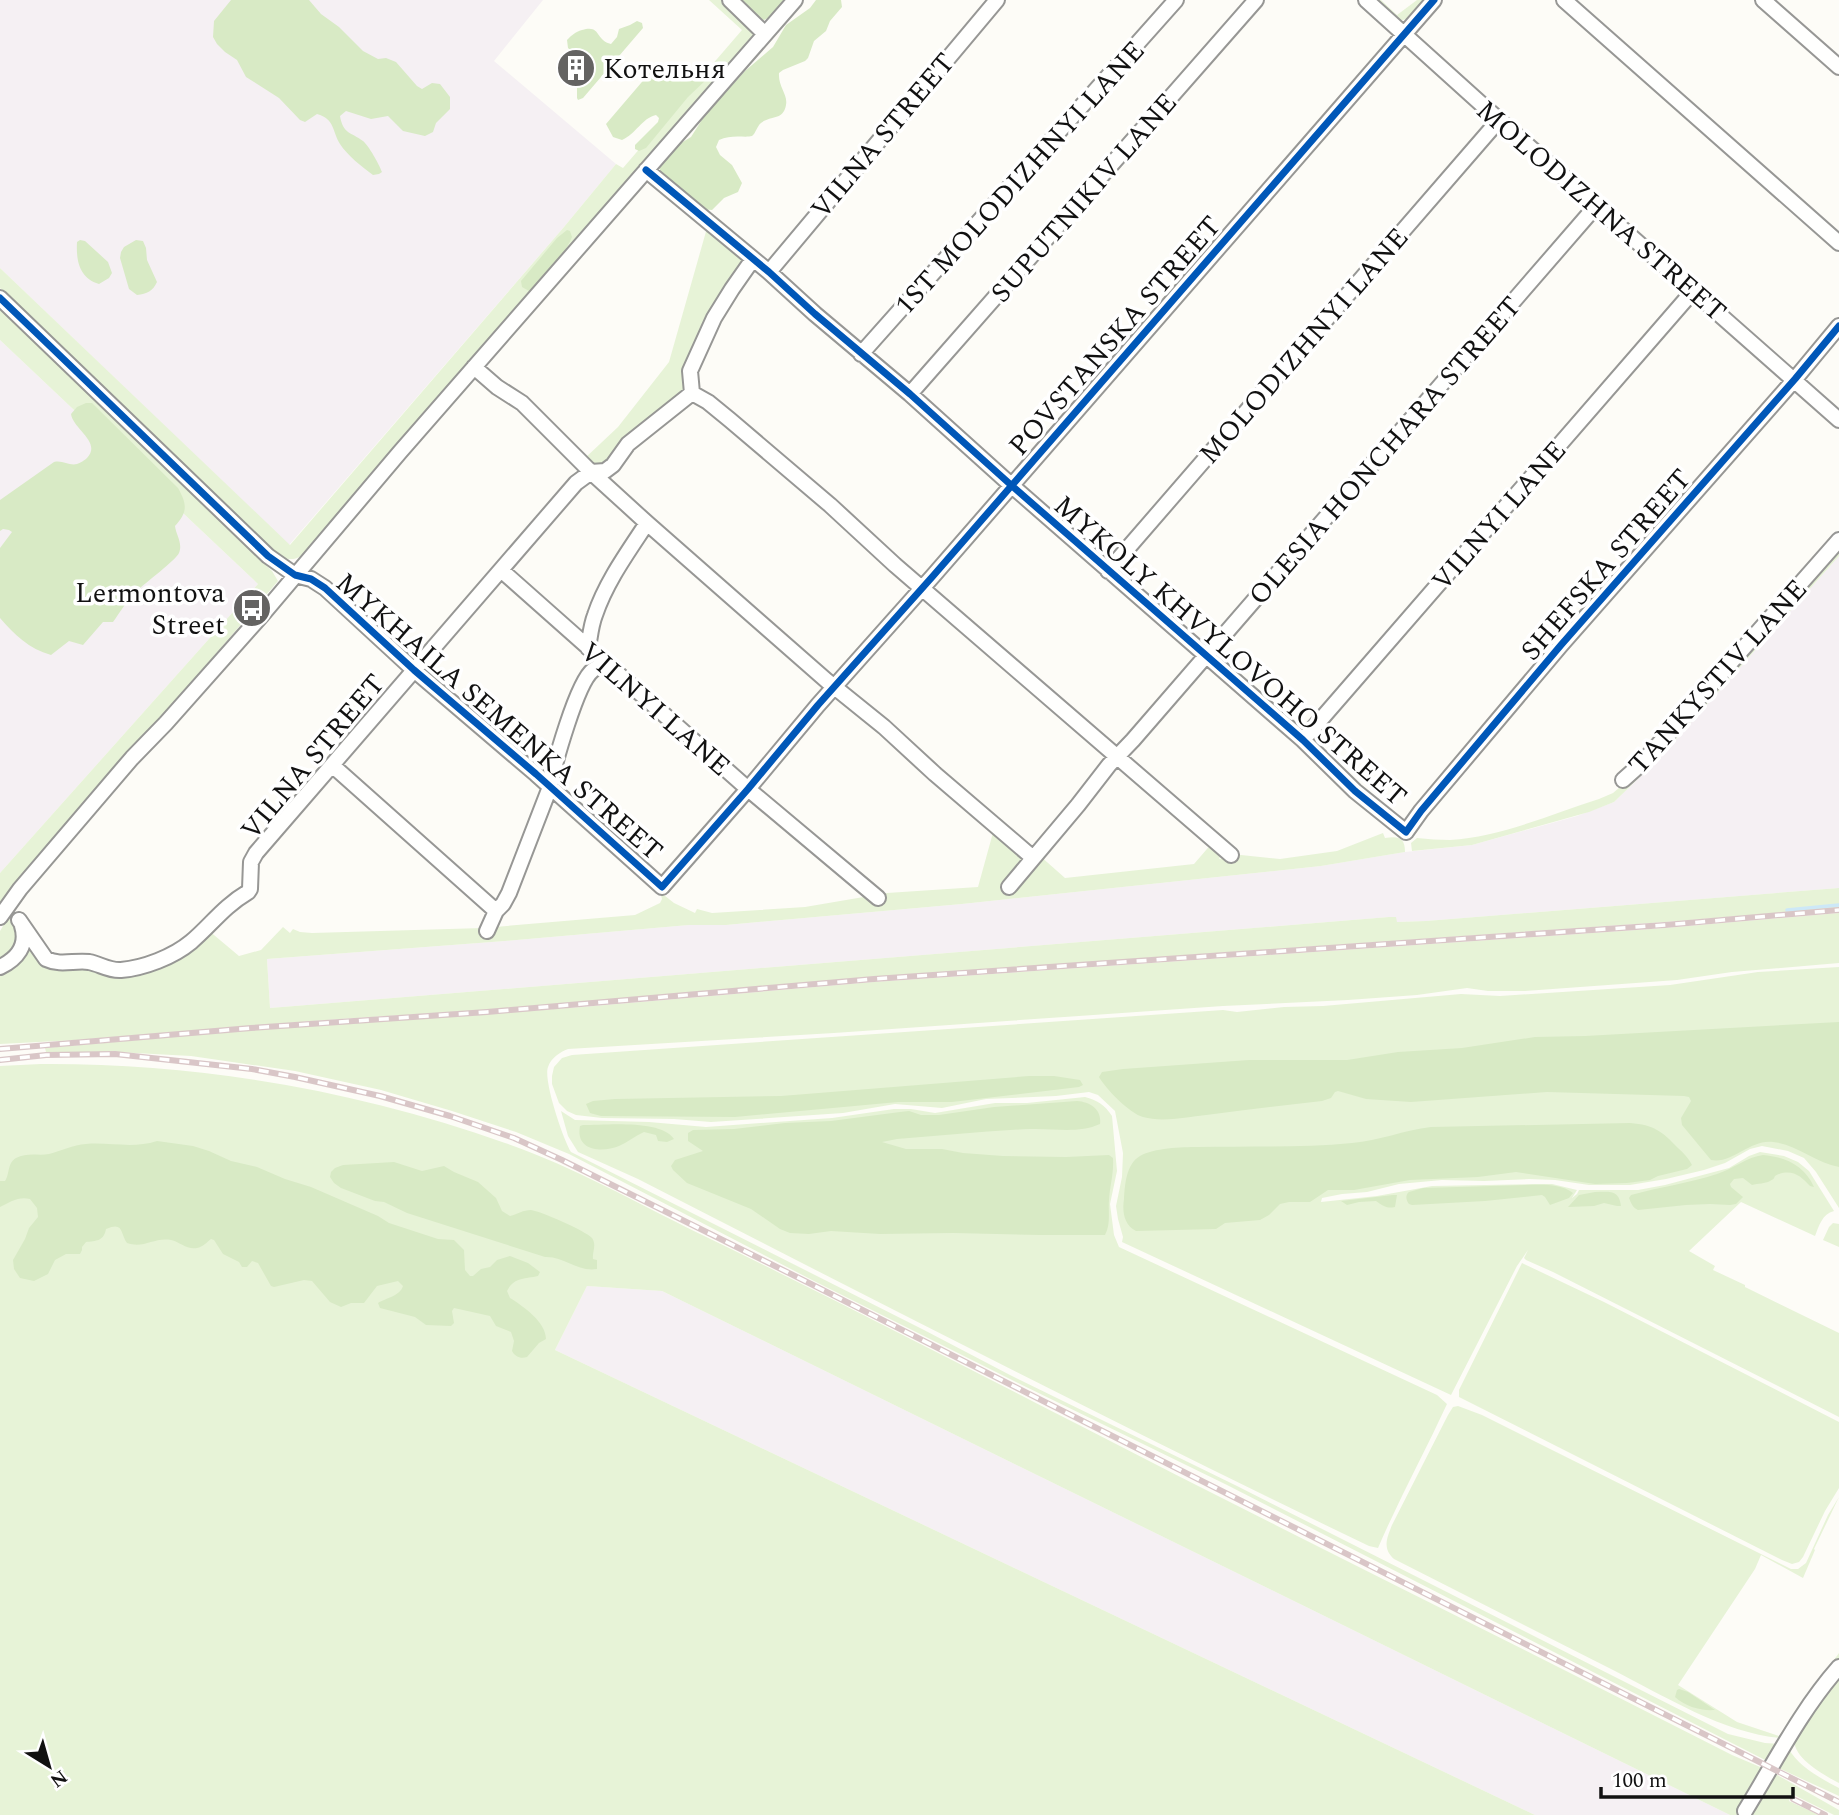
<svg xmlns="http://www.w3.org/2000/svg" width="1839" height="1815" viewBox="0 0 1839 1815" font-family="Spectral,serif">
<style>
.industrial{fill:#f5f0f3}
.green{fill:#e7f3d7}
.forest{fill:#d8eac5}
.lines{fill:none;stroke-linecap:round;stroke-linejoin:round}
.stream{stroke:#cde8f7;stroke-width:3.5}
.minor-casing{stroke:#979795;stroke-width:18}
.minor{stroke:#fffffe;stroke-width:14}
.rail-casing{stroke:#d9c6c7;stroke-width:6}
.rail{stroke:#fff;stroke-width:3.5;stroke-dasharray:10;stroke-linecap:butt}
.cycleway-casing{stroke:#fff;stroke-width:11}
.cycleway{stroke:#0057b8;stroke-width:7}
.labels{text-anchor:middle;stroke-width:7;stroke-linejoin:round;paint-order:stroke}
.poi-label{font-size:28px;fill:#111;stroke:#fff;text-anchor:start}
.street-label{font-size:28px;fill:#111;stroke:#fff}
</style>
<rect width="100%" height="100%" fill="#fdfcf7"/>
<!-- industrial -->
<path class="industrial" d="M0,0h543l-49,61 122,103 -52,63 -275,318 -289,-277z
M0,340l258,244 -258,289z
M1839,556v332l-413,33 -30,1v-5h-7l-1119,91 -3,-49 238,-18 184,-16h37l236,-21 359,-38 84,-14 67,-7 105,-29 37,-14 29,-28 3,-1z
M587,1286l75,5 1068,524h-195l-980,-465z"/>
<!-- green -->
<path class="green" d="M709,0h14l31,31 -2,8 -421,486 -30,31c-12,7 -19,1 -29,-6l-272,-262v-20l290,277 274,-318 52,-63 7,4 119,-138z
M1374,0h7l16,15 20,-15h11l-18,18 -11,3z
M707,228l32,27 3,4 1,6 -56,125 -76,72 -16,5 -11,-8 34,-32 51,-65z
M0,307l272,264 6,10 -278,326v-34l258,-289 -258,-244z
M1839,544v12l-193,217 -3,1 -29,28 -25,10 -117,33 -60,6 -1,-8 6,-5c11,1 23,2 33,2 50,-3 102,-26 149,-41l14,-6 13,-11z
M994,829l45,26 26,23 129,-14 19,-22 9,11 -3,6 22,-4 39,4 57,-8 46,-18 2,5c13,-2 20,-1 20,14l-84,14 -359,38 -236,21h-37l-184,16 -238,18 3,49 1119,-91h7l1,5 29,-1 413,-33v20l-174,14 -791,55 -387,33 -147,9 -263,21 -77,4v-113c4,-6 6,-13 13,-12l20,28 43,18 44,7 88,-42 31,26 22,-6 22,-23 7,6 3,-4 7,3 12,1 171,-5 152,-13 25,-12 2,-4 -2,-7 14,11 21,10 2,-4 15,4 93,-6 82,-14 91,-6z
M1839,913v50l-107,9 -55,8 -69,5 -83,6h-37l-21,-3 -50,7 -69,5 -125,6 -389,27 -266,16c-8,3 -17,9 -20,18 -5,13 15,72 23,85l353,178 86,45 227,111 491,248 37,9 17,1 -11,19 -544,-278 -213,-104 -200,-100 -245,-127 -53,-22 -64,-21 -71,-21 -86,-19 -104,-15 -75,-4h-70l-1,-4 206,-18 331,-23 292,-25 791,-54z
M1839,967v241l-23,-36 -12,-14 -16,-7 -26,-5 -12,3 -25,14 -21,7 -38,9 -36,6h-41l-34,-5 -26,-1 -45,2 -42,-1 -43,4 -32,8 -25,2 -20,4 -1,4 56,-6 55,-10 104,-2h16l25,6 -5,8 5,-4 2,-4h59l27,-5 64,-17 20,-12 11,-4 24,4 14,6 11,9 25,40c-12,3 -15,15 -19,25l-74,-34 -52,49 26,15 -2,4 32,15v2l94,46v84l-286,-145 -27,-12 -2,-2 4,-8 -11,16 -66,129 -329,-153 1,-5 -5,-18 -2,-13 6,-29 1,-24 -8,-42 -17,-16 -9,-3 -33,4 -70,3 -44,9 -47,-4 -52,9 -132,9 -37,-3 -72,-1 -26,-3 -9,-4 -8,-8 -7,-19v-8l2,-9 8,-9 10,-3 651,-45 14,2 47,-5 39,-1 138,-12 39,2 170,-11 88,-13z
M41,1064c157,-1 316,26 464,79 67,23 130,59 193,90 128,62 254,127 381,192 217,112 436,219 653,330l40,17 67,38v5h-5l-42,-21 -3,7 30,14h-89l-1068,-524 -75,-5 -32,64 980,465h-1535v-749z
M1085,1097c12,3 20,8 27,19l5,55 -7,33 4,31 5,12 318,148 10,9c-22,48 -48,95 -69,144l-9,-2c-246,-118 -489,-243 -731,-367l-60,-27 -10,-16 -7,-25 14,9 74,2 57,5 126,-9 62,-9h17l24,4 60,-10h32z
M1833,1223l6,1v23l-16,-7 6,-13z
M1522,1263l82,39 235,120v66l-14,23 -22,46 -4,5 -7,2 -10,-4 -323,-163v-7z
M1458,1406l24,9 309,154h7l8,-6 22,-48 11,-18 -25,52 1,1 -12,28 -42,-23 -6,14 -77,116 59,37 42,14 60,-83v11l-59,74c-56,-5 -116,-42 -167,-68 -73,-37 -146,-74 -219,-111 -12,-11 -7,-21 -2,-34l56,-110 5,-8z
M1839,1672v111c-15,-8 -46,-25 -45,-44z
M1788,1748c11,19 32,30 51,40v8l-65,-30z"/>
<!-- forest -->
<path class="forest" d="M231,0h78l12,14 18,13 24,24 15,8 8,-1 10,4 21,24 5,3 10,-6 8,1 10,13v12l-14,14 -3,9 -8,4 -22,-5 -15,-15 -17,3 -25,-8 -6,5c3,18 11,16 23,25 6,5 16,23 19,31l-3,2 -6,1c-11,-8 -26,-20 -33,-31 -8,-13 -5,-25 -23,-30l-12,8 -5,-2 -21,-22 -33,-21 -9,-17 -12,-8 -8,-8 -4,-7 1,-16z
M740,0h45l-13,16 -8,4 -8,-4z
M816,0h25l1,7 -12,14 -4,10 -12,10 -6,17 -3,3 -22,9 -4,3c-1,14 9,21 7,32 -3,16 -15,10 -25,18 -4,3 -5,10 -9,13 -7,2 -21,-2 -33,4l-3,7 4,8 12,10 10,18 -4,9 -14,6 -12,12 -10,-1 -40,-34 -3,-8 1,-3 21,-21 10,-6 14,-22 40,-44 28,-24 13,-22 24,-17z
M637,21l5,2 1,5 -60,70 -5,2 -1,-2v-10l13,-21 -22,-19 -1,-8c5,-5 8,-8 15,-10 19,-6 13,10 29,14l6,-7 2,-8 11,-4z
M662,63l17,8c15,-2 16,-8 29,4v3l-20,19 -42,51 -7,3 -4,-2v-4l23,-23 1,-4 -3,-3c-14,3 -20,19 -34,25l-9,-3 -7,-13 47,-55 5,-5z
M567,230l3,1 2,6c-7,17 -28,43 -43,54l-7,-4 -1,-6 36,-43z
M80,240l5,1 23,21 4,11 -3,5 -10,6c-20,-6 -23,-24 -22,-42z
M136,240l7,1 3,7 1,12 10,22c-4,9 -10,12 -20,13l-8,-6 -9,-31 1,-6 3,-5z
M86,403h6l86,85c9,16 10,24 -3,38 1,9 8,17 4,27 -3,7 -34,30 -42,38 -9,8 -17,21 -24,31h-10l-20,23 -14,-4 -18,14c-22,-6 -37,-21 -51,-37v-70l12,-16 -3,-2 -6,-1 -3,2v-31l54,-38c9,-2 15,4 23,2 3,-1 8,-4 10,-6 15,-16 -14,-29 -16,-44l6,-7z
M1839,1022v145c-23,-4 -43,-23 -66,-25 -23,-3 -40,22 -62,18l-29,-35 -1,-7 10,-17 -2,-4 -5,-1 -137,-4 -136,10 -45,-3 -28,-8 -3,1 -4,6 -9,3c-36,4 -72,8 -108,13 -21,2 -51,9 -71,3 -14,-4 -37,-28 -44,-40l3,-5 21,-3 126,-9h98l51,-8 64,-4 73,-11 50,-1z
M1029,1076h25l26,4 3,5 -4,2 -127,15h-54l-163,15 -134,-1 -11,-3 -4,-9 7,-3 22,-2 166,-3z
M1077,1101c14,1 25,9 23,23 -22,10 -47,4 -70,5 -45,2 -89,7 -133,10l-15,3 24,7h36l21,4 40,3 63,1 43,-2 4,3c1,15 -3,27 -4,42 -1,12 2,24 -4,35h-65l-87,-2 -73,1 -49,-3 -22,3 -19,-1 -10,-4 -29,-20 -64,-26 -14,-13 -2,-4 4,-6 28,-9 -15,-10v-8l5,-3 41,-1 51,-6 46,-2 69,-9 9,-1 12,4h18l55,-8z
M1630,1123c24,2 32,8 48,25 6,5 11,11 14,17l-5,4 -29,7 -8,4 -23,3 -32,1 -79,-12 -38,5 -68,3 -56,10h-26l-18,12h-21l-9,2 -11,11 -9,5 -35,3 -9,6 -80,2c-12,-6 -14,-19 -12,-32 1,-14 2,-35 16,-43 14,-8 41,-9 58,-9 51,-1 103,1 154,-4 27,-2 52,-13 79,-16z
M583,1125c22,0 78,-6 91,14l-7,3 -9,-1 -2,-6 -12,-3c-9,4 -16,10 -25,14 -17,7 -44,5 -39,-20z
M157,1141l36,5 16,5 22,10 26,6 28,12 26,8 67,29 11,7 49,16 16,1 10,10 1,20 5,6h3l8,-7 9,-2 7,-7 13,-4 18,7 12,9 -2,4c-13,3 -24,1 -31,15l3,7c13,8 36,24 36,41l-7,4 -12,14c-6,2 -12,0 -15,-6l2,-10 -3,-9 -15,-6 -6,-10 -36,-8 -2,3 2,12 -3,3 -25,-1 -11,-8 -35,-9 -2,-5c8,-5 22,-7 25,-17l-5,-5 -21,5 -13,17h-13l-10,4 -11,-5 -18,-21 -8,-1 -30,7 -3,-1 -13,-23 -6,-2 -5,6h-5l-3,-5 -16,-8 -9,-14 -3,-1c-4,3 -8,8 -14,9 -10,2 -17,-6 -26,-8 -17,-3 -27,9 -44,3 -7,-10 -3,-22 -21,-14 -2,12 -10,12 -20,13l-4,5v3l-2,4h-14l-11,6 -7,14 -14,7 -14,-3 -6,-9 -1,-9 12,-21 4,-11 9,-11 -1,-9 -7,-9c-11,-3 -20,3 -30,8v-26h5c5,-7 2,-18 11,-23 11,-6 22,-2 33,-4 12,-3 24,-9 37,-10 24,-2 47,5 71,-3z
M1763,1155c23,2 42,11 51,32l-4,-1c-8,-9 -17,-17 -31,-12 -8,3 -1,3 -9,7 -5,3 -12,2 -18,4l-9,-7 -9,1 -4,5 1,3 12,10 -7,7 -6,1 -20,-1 -24,1 -48,5c-5,-2 -7,-7 -9,-12l2,-3c29,-8 58,-12 86,-21 16,-5 30,-17 46,-19z
M394,1162l28,9 22,-5 10,6 24,10 18,16 6,13 8,5c8,-2 13,-6 21,-6 9,1 55,21 61,28 5,7 0,14 1,21l4,1v9c-20,3 -33,-13 -52,-12l-138,-44 -23,-11 -9,-1 -34,-13 -7,-5 -4,-6 1,-5 4,-4 8,-3z
M1525,1185c17,0 34,-2 48,8l-4,5 -19,7 -5,-8 -3,-2 -57,6 -73,4 -3,-1c-3,-4 -4,-9 0,-12l14,-4z
M1595,1192c14,0 24,-3 26,14h-4l-13,-3 -10,3 -26,1 11,-12z
M1393,1195h4l-2,12c-9,2 -13,-2 -19,-6l-17,1 -12,3 -6,-4z
M1679,1689l9,3 27,18c-14,1 -29,-3 -40,-13l2,-7z"/>
<g class="lines">
<!-- stream -->
<path class="stream" d="M1787,910l52,-5"/>
<defs>
<path id="minor" d="M730,0l35,34
M1366,0l133,120 340,300
M1564,0l275,243
M1763,0l76,67
M646,170l123,102 46,42 95,80 101,91 292,255 52,51 51,41 15,-21 140,-166 234,-266 44,-53
M769,272l228,-272
M0,298l268,258 27,19 16,4 14,9 89,82 122,104 126,113 86,-98 70,-84 115,-129 501,-576
M861,354l315,-354
M474,367l23,20 25,16 69,69 56,51 180,158 57,46 51,47 97,83
M692,393l16,9 22,18 100,85 65,60 336,290
M910,394l346,-394
M501,570l247,219 130,109
M1108,571l391,-451
M588,648c2,-11 3,-23 7,-33 11,-33 33,-63 52,-92
M1303,740l391,-450
M332,765l164,146
M1623,780l19,-17 197,-223
M1009,887l69,-82 31,-40 24,-25 463,-534
M0,917l20,-28 112,-131 34,-35 96,-108 138,-163 395,-452
M19,920l27,39c15,7 28,1 43,3 11,2 20,9 32,8 23,-2 52,-13 70,-28 21,-18 32,-35 57,-50l2,-3 1,-27 5,-9 320,-370 15,-11 14,-1 8,-6 15,-21 64,-51 -2,-22 24,-53 18,-29 21,-30
M487,931l9,-20 7,-7 6,-11 41,-106c4,-22 27,-105 43,-117 4,-3 10,-4 15,-5
M0,967c17,-8 28,-22 22,-41
M1745,1811c30,-49 56,-101 94,-144"/>
</defs>
<!-- minor casing -->
<use href="#minor" class="minor-casing"/>
<!-- minor -->
<use href="#minor" class="minor"/>
<defs>
<path id="rail" d="M0,1049l251,-21 236,-16 387,-33 791,-54 174,-15
M0,1060l46,-5 69,-1 137,15 43,8 85,19 70,20 64,22 48,22 247,123 1030,519
M1793,1799l32,16"/>
</defs>
<!-- rail casing -->
<use href="#rail" class="rail-casing"/>
<!-- rail -->
<use href="#rail" class="rail"/>
<defs>
<path id="cycleway" d="M646,170l123,102 46,42 95,80 101,91 292,255 52,51 51,41 15,-21 140,-166 234,-266 44,-53
M0,298l268,258 27,19 16,4 14,9 89,82 122,104 126,113 86,-98 70,-84 115,-129 501,-576"/>
</defs>
<!-- cycleway casing -->
<use href="#cycleway" class="cycleway-casing"/>
<!-- cycleway -->
<use href="#cycleway" class="cycleway"/>
</g>
<!-- icons -->
<defs>
<symbol id="building-disc" viewBox="-11 -11 22 22"><circle r="9.5" fill="#646362" stroke="#fff"/><path d="M-4-6H4V6H1V3H-1V6H-4ZM-2.5-4.3h1.7v1.8h-1.7ZM.8-4.3h1.7v1.8H.8ZM-2.5-1h1.7V.8h-1.7ZM.8-1h1.7V.8H.8Z" fill="#fff"/></symbol>
<symbol id="bus-disc" viewBox="-11 -11 22 22"><circle r="9.5" fill="#646362" stroke="#fff"/><path d="M-5-6H5V4H4V6H2V4H-2V6H-4V4H-5ZM-3.5-4V0h7V-4ZM-3.5 1.2v1.5H-2V1.2ZM2 1.2v1.5H3.5V1.2Z" fill="#fff"/></symbol>
</defs>
<g fill-rule="evenodd">
<use href="#building-disc" x="554" y="46" width="44" height="44"/>
<use href="#bus-disc" x="230" y="586" width="44" height="44"/>
</g>
<g class="labels">
<!-- poi labels -->
<g class="poi-label">
<text x="603" y="78">Котельня</text>
<text x="225" y="602" text-anchor="end">Lermontova<tspan x="225" dy="32">Street</tspan></text>
</g>
<!-- street labels -->
<g class="street-label">
<text transform="translate(882 135) rotate(-50)" y="10">VILNA STREET</text>
<text transform="translate(1019 177) rotate(-48)" y="10">1ST MOLODIZHNYI LANE</text>
<text transform="translate(1083 197) rotate(-49)" y="10">SUPUTNIKIV LANE</text>
<text transform="translate(1602 210) rotate(41)" y="10">MOLODIZHNA STREET</text>
<text transform="translate(1114 335) rotate(-49)" y="10">POVSTANSKA STREET</text>
<text transform="translate(1303 345) rotate(-49)" y="10">MOLODIZHNYI LANE</text>
<text transform="translate(1384 450) rotate(-49)" y="10">OLESIA HONCHARA STREET</text>
<text transform="translate(1498 515) rotate(-49)" y="10">VILNYI LANE</text>
<text transform="translate(1605 564) rotate(-49)" y="10">SHEFSKA STREET</text>
<text transform="translate(1231 650) rotate(41)" y="10">MYKOLY KHVYLOVOHO STREET</text>
<text transform="translate(1717 676) rotate(-48)" y="10">TANKYSTIV LANE</text>
<text transform="translate(656 708) rotate(41)" y="10">VILNYI LANE</text>
<text transform="translate(500 716) rotate(41)" y="10">MYKHAILA SEMENKA STREET</text>
<text transform="translate(312 756) rotate(-50)" y="10">VILNA STREET</text>
</g>
</g>
<!-- north arrow -->
<g transform="translate(49 1766) rotate(143)" stroke="#ffffff" stroke-width="5" paint-order="stroke">
<path d="M0-5L12 26L0 18L-12 26Z" fill="#111111"/>
<text y="-10" font-size="19" font-weight="bold" text-anchor="middle" fill="#111111">N</text>
</g>
<!-- scale -->
<path d="M1601 1787v10h192v-10" fill="none" stroke="#111111" stroke-width="3.5"/>
<text x="1612" y="1787" font-size="21" fill="#111111" stroke="#ffffff" stroke-width="5" paint-order="stroke">100 m</text>
</svg>
